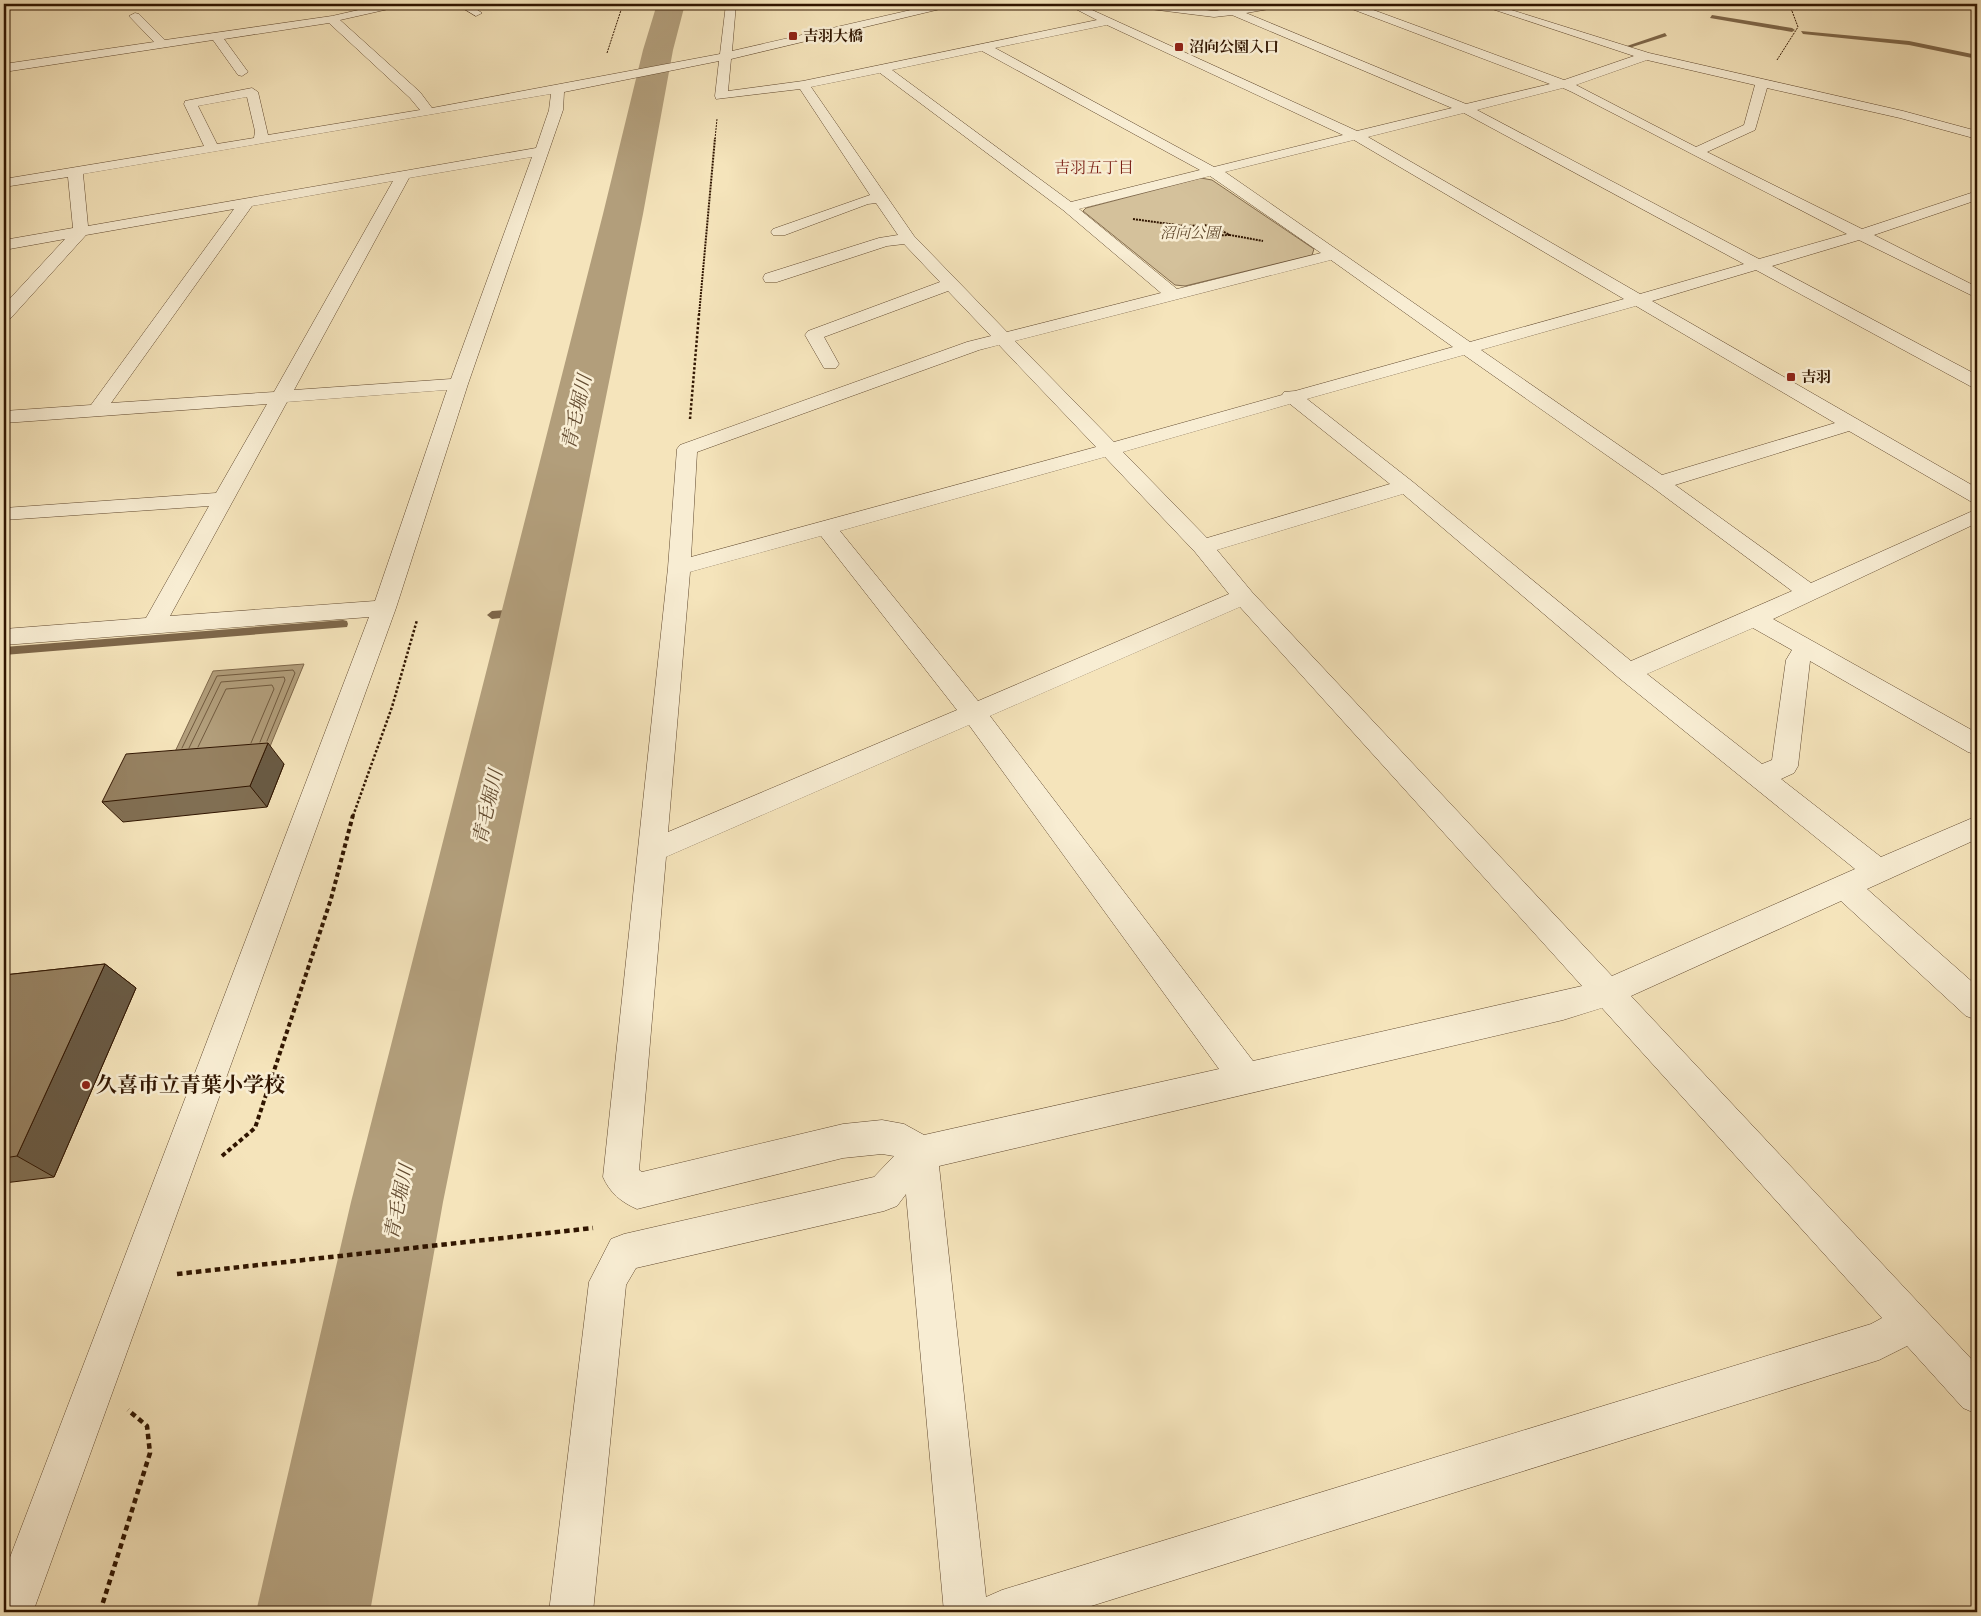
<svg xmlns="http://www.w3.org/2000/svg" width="1981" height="1616" viewBox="0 0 1981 1616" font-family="'EB Garamond','Noto Serif JP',serif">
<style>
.green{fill:#d4c19b;stroke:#826b4e}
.water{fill:#b29e7b;stroke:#7e674a}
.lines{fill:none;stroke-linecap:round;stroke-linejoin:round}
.shore{stroke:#715a3e;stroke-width:1}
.stream{fill:#7e674a;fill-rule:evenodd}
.river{fill:#b29e7b;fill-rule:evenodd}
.minor-casing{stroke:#61492f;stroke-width:1}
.path-far4{stroke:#301500;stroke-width:1;stroke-dasharray:2 1;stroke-linecap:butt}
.path-far3{stroke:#301500;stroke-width:2;stroke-dasharray:2 1;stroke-linecap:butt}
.path-far2{stroke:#301500;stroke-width:2.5;stroke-dasharray:2.5 2;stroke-linecap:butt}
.path-far1{stroke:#301500;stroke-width:4;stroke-dasharray:4.5 3;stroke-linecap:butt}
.path{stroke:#301500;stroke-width:4.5;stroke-dasharray:5.5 4;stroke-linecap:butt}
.minor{fill:#f8edd3;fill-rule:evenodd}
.wall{fill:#816f53;stroke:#301500}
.shaded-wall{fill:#695a44;stroke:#301500}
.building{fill:#968161;stroke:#301500}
.poi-dot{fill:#8f2418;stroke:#f8edd3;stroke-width:2}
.labels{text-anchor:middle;stroke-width:5;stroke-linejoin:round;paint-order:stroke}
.far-poi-label{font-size:15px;font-weight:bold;fill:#301500;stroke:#f8edd3;text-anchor:start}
.far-park-label{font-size:15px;font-style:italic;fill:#61492e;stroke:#f8edd3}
.far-neighbourhood-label{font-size:16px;fill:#7a1f14;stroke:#f8edd3}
.water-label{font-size:19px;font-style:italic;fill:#644c31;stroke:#f8edd3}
.near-poi-label{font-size:21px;font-weight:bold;fill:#301500;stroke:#f8edd3;text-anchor:start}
</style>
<rect width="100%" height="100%" fill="#f5e4bb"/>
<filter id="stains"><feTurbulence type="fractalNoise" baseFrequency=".004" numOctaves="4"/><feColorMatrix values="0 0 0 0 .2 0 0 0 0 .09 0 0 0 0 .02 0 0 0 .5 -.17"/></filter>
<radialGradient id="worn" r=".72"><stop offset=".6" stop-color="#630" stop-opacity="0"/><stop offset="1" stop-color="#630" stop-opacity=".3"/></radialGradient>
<!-- green -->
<path class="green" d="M1201,178l11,2 102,69 -2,6 -127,31 -10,-1 -92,-74 3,-3z"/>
<!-- water -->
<path class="water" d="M304,664l-42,102 -97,7 48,-102z"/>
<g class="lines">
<!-- shore -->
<path class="shore" d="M198,747l28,-58 46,-4 2,4 -23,54
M182,748l35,-72 76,-6 2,3 -28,68
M189,748l32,-66 63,-5 1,3 -25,62"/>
<!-- stream -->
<path class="stream" d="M1712,15l80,13 3,2 -3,2 -82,-14z
M1801,31l108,10 68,14v4l-68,-14 -106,-11z
M1665,33l2,3 -38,12 -5,-1z
M532,608l4,2v4l-44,5 -5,-4 5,-4z
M343,620l4,1 1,3 -1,3 -343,28v-8z"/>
<!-- river -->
<path class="river" d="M657,4h28l-12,46 -30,164 -200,988 -73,410h-114l95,-410 252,-988 40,-164z"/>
<defs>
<path id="minor" d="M385,4h18l-1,2 -62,14 80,72 12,16 288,-54 6,-50h10l-4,47 205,-47h17l-1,2 -222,53 -3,32 75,-10 294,-61 -31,-16h13l278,127 95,-23 -220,-93 -18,2 -80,-10 -5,-3h29l56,7 47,-7h25l-5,3 -35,6 220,91 84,-20 -206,-78 -1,-2h14l207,76 70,-24 -157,-52h15l157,49 254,58 74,20v8l-77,-21 -133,-30 -12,42 -48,22 155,77 115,-38v9l-103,35 103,52v11l-118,-58 -87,26 205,109v13l-7,-2 -214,-116 -104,31 325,187v15l-7,-2 -121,-70 -174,54 136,98 166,-74v14l-204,96 204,114v22l-9,-3 -158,-91 -12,105 -4,7 -13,6 100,78 96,-41v23l-110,50 110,97v34l-11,-4 -125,-115 -210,95 346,369v49l-14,-6 -56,-62 -28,14 -807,252h-128l-38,-418 -9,12 -13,5 -248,57 -10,17 -33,327h-44l40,-330 22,-43 13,-5 250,-57 20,-21 -12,-2 -39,4 -206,51c-16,-7 -27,-16 -34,-32l65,-609 9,-119 3,-4 287,-103 24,-6 -43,-45 -124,46 15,27 -3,4h-12l-19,-33 3,-4 132,-49 -36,-38 -17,2 -110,36h-12l-2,-4 2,-4 114,-36 19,-3 -22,-32 -8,1 -83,31h-12l-2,-3 2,-3 97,-34 -70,-106 -84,10 -1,-3 4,-35 -155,31 -1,18 -95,274 -72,224 -363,1004h-29v-39l365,-956 -365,28v-16l142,-11 63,-112 -205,14v-12l212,-15 51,-89 -263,19v-12l87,-6 143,-196 -148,26 -76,84 -6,1v-15l61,-66 -61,11v-10l69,-12 -5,-51 -64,10v-8l200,-33 -20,-42 1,-3 67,-13 6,4 10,43 152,-25 -10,-12 -81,-75 -105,16 24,33 -6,4 -4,-1 -25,-35 -209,32v-8l150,-22 -25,-26 6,-3 4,1 26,26 167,-24zM1107,25l236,110 -129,32 -219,-119zM982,51l218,119 -129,32 -179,-132zM1647,60l108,25 -11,40 -48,22 -120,-62zM880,73l183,137 98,83 -154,39 -93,-96 -103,-149zM1563,88l9,4 275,142 -88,25 -282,-149zM551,94l-2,16 -13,38 -448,78 -5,-52zM247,97l8,34 -1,7 -37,6 -19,-38zM1464,113l280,151 -104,30 -272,-157zM1354,140l270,159 -154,43 -245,-170zM532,157l-81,222 -157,11 115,-212zM1210,176l111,77 -144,36 -98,-80zM393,181l-119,211 -163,11 141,-197zM1331,260l122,87 -158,44 -11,1 -2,3 -168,47 -99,-101zM1636,306l199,117 -173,52 -181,-125zM999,345l97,102 -405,110 6,-105 282,-102zM1464,355l188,132 140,104 -161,70 -218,-179 -106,-83zM447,390l-72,211 -205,15 117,-214zM1290,404l100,80 -183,54 -84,-86zM1105,457l90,95 34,42 -251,107 -138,-170zM1403,494l216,184 236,191 -243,107 -360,-384 -35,-42zM821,536l136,174 -289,122 22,-260zM1240,607l342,379 -329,75 -263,-345zM1753,628l39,22 -6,10 -14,100 -10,4 -115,-90zM969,725l250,344 -295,66 -20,-11 -22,-4 -39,4 -201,48 -3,-2 27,-313zM1602,1008l280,310 -11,6 -869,266 -16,7 -47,-431 624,-146z
M456,4h12l14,9 -6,3z"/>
</defs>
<!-- minor casing -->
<use href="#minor" class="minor-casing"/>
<!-- path-far4 -->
<path class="path-far4" d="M607,53l16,-49
M1777,60l21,-33 -6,-16 -7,-7
M715,139l2,-20"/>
<!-- path-far3 -->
<path class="path-far3" d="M1133,219l51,7 26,-1 20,10 33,6
M1185,227l17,9 28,-1
M699,315l16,-177"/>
<!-- path-far2 -->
<path class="path-far2" d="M690,419l9,-105
M353,816l39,-109 25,-87"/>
<!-- path-far1 -->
<path class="path-far1" d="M222,1156l33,-28 76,-229 22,-84"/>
<!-- path -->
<path class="path" d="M177,1274l416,-46
M100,1612l50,-159 -3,-27 -19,-16"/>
<!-- minor -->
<use href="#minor" class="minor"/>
</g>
<!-- wall -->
<path class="wall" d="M284,764l-17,43 -144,15 -21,-20z
M105,964l31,24 -82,189 -50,6v-208z"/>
<!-- shaded-wall -->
<path class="shaded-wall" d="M268,743l16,21 -17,43 -17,-21z
M105,964l31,24 -82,189 -37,-21z"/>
<!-- building -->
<path class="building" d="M268,743l-18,43 -148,16 24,-48z
M105,964l-88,192 -13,2v-183z"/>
<!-- markers -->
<g class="poi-dot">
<rect x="788" y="31" width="10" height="10" rx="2.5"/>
<rect x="1174" y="42" width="10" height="10" rx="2.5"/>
<rect x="1786" y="372" width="10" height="10" rx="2.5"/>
<circle cx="86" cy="1085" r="5"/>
</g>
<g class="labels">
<!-- far-poi labels -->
<g class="far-poi-label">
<text x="803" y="41">吉羽大橋</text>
<text x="1189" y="52">沼向公園入口</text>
<text x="1801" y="382">吉羽</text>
</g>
<!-- far-park labels -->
<g class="far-park-label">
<text x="1190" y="238">沼向公園</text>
</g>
<!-- far-neighbourhood labels -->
<g class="far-neighbourhood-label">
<text x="1094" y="173">吉羽五丁目</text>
</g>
<!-- water labels -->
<g class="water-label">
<text transform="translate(576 412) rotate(-77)" y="7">青毛堀川</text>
<text transform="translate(487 807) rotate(-77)" y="7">青毛堀川</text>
<text transform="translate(398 1202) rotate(-78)" y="7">青毛堀川</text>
</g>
<!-- near-poi labels -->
<g class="near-poi-label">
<text x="96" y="1092">久喜市立青葉小学校</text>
</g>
</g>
<!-- margin -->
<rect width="1981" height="1616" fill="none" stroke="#f5e4bb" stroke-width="20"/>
<rect x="5" y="5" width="1971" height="1606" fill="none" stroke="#301500" stroke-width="2.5"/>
<rect x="10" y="10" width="1961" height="1596" fill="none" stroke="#301500"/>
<rect width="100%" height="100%" filter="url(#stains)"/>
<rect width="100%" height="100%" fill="url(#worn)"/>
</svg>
